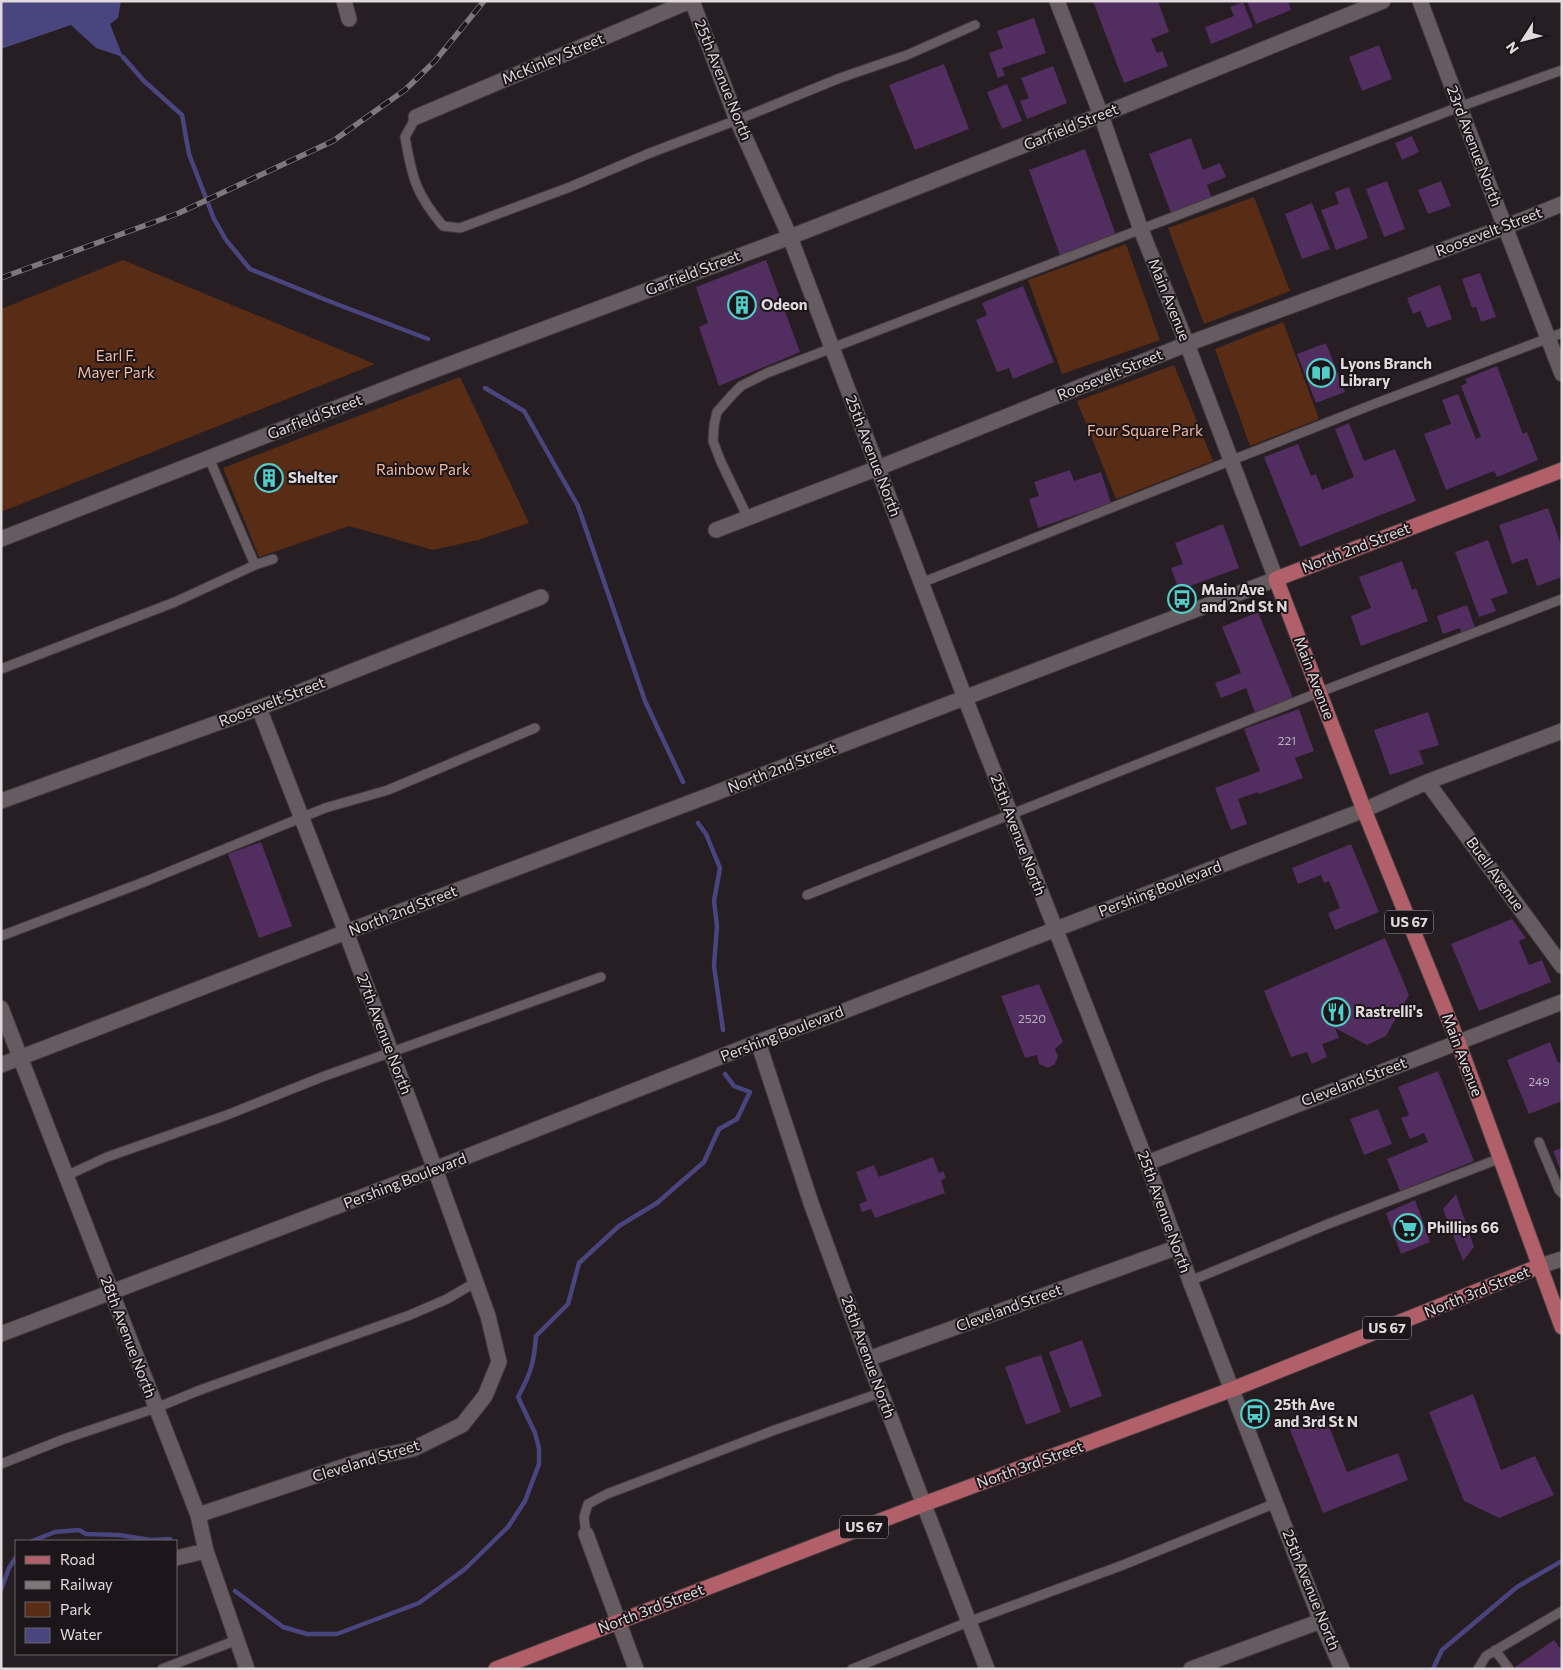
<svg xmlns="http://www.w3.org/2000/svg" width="1563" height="1670" viewBox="0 0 1563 1670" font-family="Commissioner,sans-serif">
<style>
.green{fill:#582c15}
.water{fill:#49457f}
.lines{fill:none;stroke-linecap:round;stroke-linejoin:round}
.stream{stroke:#49457f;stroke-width:4.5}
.building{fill:#512d60}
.service-casing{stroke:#413a3d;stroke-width:11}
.minor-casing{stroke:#413a3d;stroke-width:17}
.tertiary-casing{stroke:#413a3d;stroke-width:17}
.primary-casing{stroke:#413a3d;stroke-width:17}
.service{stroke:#655b60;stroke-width:9}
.minor{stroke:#655b60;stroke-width:15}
.tertiary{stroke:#655b60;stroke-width:15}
.primary{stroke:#b15f68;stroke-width:15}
.rail-casing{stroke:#7f777b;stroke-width:5.5}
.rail{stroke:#1c1519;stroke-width:4;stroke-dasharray:11;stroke-linecap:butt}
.labels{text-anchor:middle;stroke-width:4;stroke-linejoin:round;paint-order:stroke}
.number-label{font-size:12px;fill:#bcafbe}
.shield{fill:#1c1519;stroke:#a59fa2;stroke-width:1}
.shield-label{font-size:14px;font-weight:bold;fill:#e0dadd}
.street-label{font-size:15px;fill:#e0dadd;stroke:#1c1519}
.poi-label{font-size:15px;font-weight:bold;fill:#e0dadd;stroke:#1c1519;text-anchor:start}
.park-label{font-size:15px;fill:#f3bba0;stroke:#1c1519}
</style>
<rect width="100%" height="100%" fill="#261e22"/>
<!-- green -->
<path class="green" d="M1254,197l36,94 -86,33 -36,-96z
M1126,244l34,96 -98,34 -34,-94z
M123,260l252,104 -374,148v-203z
M1283,322l36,97 -69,27 -35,-97z
M1174,365l39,96 -97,38 -39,-98z
M460,377l69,146 -51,17 -45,10 -84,-24 -90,31 -36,-89z"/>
<!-- water -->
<path class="water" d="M1,1h120l-3,17 -8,6 13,33 -27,-9 -25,-23 -70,24z"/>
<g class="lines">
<!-- stream -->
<path class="stream" d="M123,57l21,24 38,34 7,39 25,65 12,21 24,29 76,31 102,39
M485,388l39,23 54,95 67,195 38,81
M698,823l8,11 14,34 -6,33 3,25 -3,40 9,64
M32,1541l23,-9 24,-2 7,4 33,1 32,5 19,-1
M1,1590l8,-22 7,-11
M235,1591l48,36 24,7h30l82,-31 46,-34 43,-42 17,-26 14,-37v-16l-4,-15 -17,-36c13,-24 16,-34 18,-61l32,-32 11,-41 40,-37 38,-23 47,-41 15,-33 18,-10 13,-27 -16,-6 -9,-12
M1433,1669l9,-19 75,-63 45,-26"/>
</g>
<!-- building -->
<path class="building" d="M1093,1h65l11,31 -18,7 6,14 5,-2 6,15 -44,17z
M1247,1h41l3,9 -35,14z
M1243,2l10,25 -42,17 -6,-17 29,-11 -4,-9z
M1034,18l12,35 -44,15 3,7 -7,3 -9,-25 14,-5 -6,-17z
M1379,45l13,34 -30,12 -13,-34z
M944,64l25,65 -54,21 -26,-65z
M1053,66l14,37 -40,16 -7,-18 9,-3 -8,-20z
M1007,84l15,37 -20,8 -15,-37z
M1412,136l7,16 -17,8 -7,-17z
M1191,138l12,32 17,-7 6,14 -19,8 6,16 -41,15 -23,-62z
M1085,149l32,89 -56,20 -32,-88z
M1387,181l18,48 -21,8 -18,-48z
M1441,181l10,25 -23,8 -10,-24z
M1349,187l19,51 -32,12 -15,-40 18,-6 -4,-12z
M1312,203l18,46 -28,10 -17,-45z
M766,260l34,92 -81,34 -20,-59 9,-4 -12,-36z
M1480,273l16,44 -15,5 -5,-15 -4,1 -10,-29z
M1440,285l12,34 -25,9 -7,-17 -7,3 -6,-16z
M1023,286l31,76 -41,17 -4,-11 -12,4 -21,-52 11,-5 -5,-12z
M1326,343l19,49 -29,11 -19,-49z
M1497,366l26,68 4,-2 11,28 -41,17 -3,-6 -48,19 -22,-56 27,-10 -9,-24 16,-6 18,45 5,-2 -20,-51 6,-3 -2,-4z
M1349,423l15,38 31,-12 21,52 -116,46 -36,-90 34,-13 13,32 5,-2 6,16 32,-13 -19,-48z
M276,469l3,13 -14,5 -7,-14z
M1070,470l4,11 27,-9 10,31 -73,25 -9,-29 10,-3 -5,-14z
M1548,508l14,39v30l-25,9 -10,-28 -15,6 -13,-39z
M1223,524l16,44 -60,22 -8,-22 12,-4 -8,-21z
M1488,540l20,53 -17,6 5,12 -17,6 -24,-65z
M1402,561l10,29 4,-2 12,33 -67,25 -10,-30 20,-8 -12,-31z
M1467,605l8,23 -14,5 -1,-5 -17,6 -6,-18z
M1258,612l35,86 -38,15 -9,-25 -25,10 -6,-15 26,-10 -19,-46z
M1299,709l15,42 -19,7 8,20 -44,16 -1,-2 -20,7 9,25 -16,6 -16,-42 45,-17 -16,-42z
M1428,712l11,33 -20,6 5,13 -34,11 -16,-45z
M261,842l31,84 -33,12 -31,-84z
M1351,844l28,68 -44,18 -7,-17 12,-5 -11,-27 -5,2 -3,-8 -23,9 -6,-16z
M1512,919l14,19 -7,3 10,24 13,-5 9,22 -72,29 -28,-67z
M1385,938l24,57 -23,41 -19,9 -32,-17 4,10 -17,6 5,13 -15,7 -5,-12 -16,5 -27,-66z
M1039,984l24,58 -8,7 3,7 -3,8 -7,4 -9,-4 -2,-9 -12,3 -24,-62z
M1550,1042l8,21 4,-1v39l-33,13 -22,-54z
M1438,1071l36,90 -74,30 -13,-32 41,-17 -4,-9 -14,6 -9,-21 8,-3 -11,-28z
M1378,1109l14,35 -28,11 -14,-36z
M1562,1148v26l-9,-23z
M933,1157l6,16 4,-2 3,7 -5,2 4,13 -70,25 -4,-9 -9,3 -3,-8 8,-3 -11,-29 18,-7 5,12z
M1456,1194l18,53 -11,14 -20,-52z
M1415,1200l15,42 -29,12 -15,-41z
M1082,1340l20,56 -32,12 -21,-56z
M1041,1355l20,57 -35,13 -21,-58z
M1473,1394l28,76 34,-14 19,39 -55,23 -35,-17 -35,-89z
M1265,1413l2,8 -4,1 -3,-7z
M1324,1414l23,58 51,-19 10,27 -85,33 -34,-86z
M1554,1640l8,11v18h-46l-1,-2z"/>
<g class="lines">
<defs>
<path id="service" d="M416,117l-11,20c7,41 11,57 38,89l17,2 110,-41 80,-34 87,-33 103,-42 67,-23 68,-30
M209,458l46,107
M748,518l-27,-56 -8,-21 1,-16 3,-13 15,-17 9,-9 26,-13 692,-266 103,-37
M921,583l453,-179 188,-71
M1,669l174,-67 80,-37 18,-6
M807,895l513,-203 242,-93
M1,936l143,-54 181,-74 63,-18 147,-62
M1539,1142l20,48 3,3
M66,1176l41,-19 120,-42 95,-38 279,-100
M1190,1281l138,-57 173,-66
M1,1464l63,-25 92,-31 44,-18 210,-75 37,-16 29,-17
M586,1534l-2,-17 4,-13 19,-10 165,-63 108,-38
M1495,1650l14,19
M162,1669l75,-29
M852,1669l116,-47 155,-57 153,-62
M1478,1669l8,-13 76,-45"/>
<path id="minor" d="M344,1l5,18
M692,1l45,119 53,117 175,461 182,465 43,118 131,340 21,48
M1420,1l75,200 67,173
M416,117l274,-116
M716,530l162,-62 309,-124 318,-117 57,-23
M1,539l415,-162 374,-140 311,-122 282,-114
M1427,782l135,184
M1,801l258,-93 282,-111
M1,1008l197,507 8,36 41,118
M758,1042l53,161 57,156 119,310
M1147,1163l415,-161
M1,1334l434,-165 323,-127 81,-29 525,-203 63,-28 135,-51
M868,1359l310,-112
M198,1515l168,-56 47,-10 49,-24 23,-29 14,-34 -11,-46 -53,-147 -89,-237 -87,-224
M586,1534l50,135
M176,1558l30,-7
M1191,1669l130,-48"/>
<path id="tertiary" d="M1,1065l345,-133 343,-129 587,-224 -89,-235 -46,-114 -40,-115 -44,-114
M1540,1266l22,-7"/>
<path id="primary" d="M1562,470l-286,109 88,231 94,232 104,285
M496,1669l428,-165 309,-115 307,-123"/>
</defs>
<!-- service casing -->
<use href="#service" class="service-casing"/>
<!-- minor casing -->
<use href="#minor" class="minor-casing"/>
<!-- tertiary casing -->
<use href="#tertiary" class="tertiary-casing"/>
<!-- primary casing -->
<use href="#primary" class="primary-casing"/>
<!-- service -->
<use href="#service" class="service"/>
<!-- minor -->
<use href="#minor" class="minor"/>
<!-- tertiary -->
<use href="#tertiary" class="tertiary"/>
<!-- primary -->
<use href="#primary" class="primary"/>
<defs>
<path id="rail" d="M1,278l178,-65 154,-72 72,-51 30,-29 49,-60"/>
</defs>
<!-- rail casing -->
<use href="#rail" class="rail-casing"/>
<!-- rail -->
<use href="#rail" class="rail"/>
</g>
<!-- icons -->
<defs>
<symbol id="building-ring" viewBox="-11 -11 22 22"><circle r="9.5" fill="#1c1519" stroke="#53cdc9" stroke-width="1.5"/><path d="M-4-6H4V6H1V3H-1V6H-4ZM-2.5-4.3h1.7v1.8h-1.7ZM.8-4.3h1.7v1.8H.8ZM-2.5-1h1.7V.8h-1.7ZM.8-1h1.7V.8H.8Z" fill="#53cdc9"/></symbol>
<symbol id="library-ring" viewBox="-11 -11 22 22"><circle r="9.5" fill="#1c1519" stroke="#53cdc9" stroke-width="1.5"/><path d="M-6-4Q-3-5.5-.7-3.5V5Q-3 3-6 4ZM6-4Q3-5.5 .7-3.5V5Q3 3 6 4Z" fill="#53cdc9"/></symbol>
<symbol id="bus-ring" viewBox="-11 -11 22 22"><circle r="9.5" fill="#1c1519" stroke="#53cdc9" stroke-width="1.5"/><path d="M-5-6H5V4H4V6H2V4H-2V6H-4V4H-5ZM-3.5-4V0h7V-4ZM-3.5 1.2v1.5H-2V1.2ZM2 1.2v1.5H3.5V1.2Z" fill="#53cdc9"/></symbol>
<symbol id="restaurant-ring" viewBox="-11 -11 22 22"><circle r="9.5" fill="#1c1519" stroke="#53cdc9" stroke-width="1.5"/><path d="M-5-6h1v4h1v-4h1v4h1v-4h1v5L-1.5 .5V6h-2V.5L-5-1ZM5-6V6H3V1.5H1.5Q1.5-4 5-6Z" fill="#53cdc9"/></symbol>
<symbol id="supermarket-ring" viewBox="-11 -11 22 22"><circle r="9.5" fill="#1c1519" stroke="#53cdc9" stroke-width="1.5"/><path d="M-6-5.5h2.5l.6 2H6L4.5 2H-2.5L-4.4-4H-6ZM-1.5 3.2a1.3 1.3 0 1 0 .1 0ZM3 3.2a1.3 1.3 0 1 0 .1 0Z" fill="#53cdc9"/></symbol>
</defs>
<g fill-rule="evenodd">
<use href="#building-ring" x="726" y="289" width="32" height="32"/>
<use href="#library-ring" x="1305" y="357" width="32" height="32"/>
<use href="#building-ring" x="253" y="462" width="32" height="32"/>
<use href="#bus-ring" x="1166" y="583" width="32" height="32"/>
<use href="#restaurant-ring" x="1320" y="996" width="32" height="32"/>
<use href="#supermarket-ring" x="1392" y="1212" width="32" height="32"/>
<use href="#bus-ring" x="1239" y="1398" width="32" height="32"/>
</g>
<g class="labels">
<!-- number labels -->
<g class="number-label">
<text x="1287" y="745">221</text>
<text x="1032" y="1023">2520</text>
<text x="1539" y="1086">249</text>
</g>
<!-- shield labels -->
<g class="shield">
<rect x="1385" y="910.5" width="48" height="23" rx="4"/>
<rect x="1363" y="1316.5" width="48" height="23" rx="4"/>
<rect x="840" y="1515.5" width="48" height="23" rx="4"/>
</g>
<g class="shield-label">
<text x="1409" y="927">US 67</text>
<text x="1387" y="1333">US 67</text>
<text x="864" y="1532">US 67</text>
</g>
<!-- street labels -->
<g class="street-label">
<text transform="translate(553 59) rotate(-23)" y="5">McKinley Street</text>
<text transform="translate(723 80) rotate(68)" y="5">25th Avenue North</text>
<text transform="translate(1071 127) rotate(-22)" y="5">Garfield Street</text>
<text transform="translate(1474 146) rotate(69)" y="5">23rd Avenue North</text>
<text transform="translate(1489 232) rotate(-21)" y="5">Roosevelt Street</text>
<text transform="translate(693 273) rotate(-21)" y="5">Garfield Street</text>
<text transform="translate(1169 300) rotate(68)" y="5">Main Avenue</text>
<text transform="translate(1110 375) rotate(-22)" y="5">Roosevelt Street</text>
<text transform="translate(315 417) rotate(-21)" y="5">Garfield Street</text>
<text transform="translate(873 456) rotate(69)" y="5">25th Avenue North</text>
<text transform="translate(1356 548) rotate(-21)" y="5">North 2nd Street</text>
<text transform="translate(1314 678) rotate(69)" y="5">Main Avenue</text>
<text transform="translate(272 702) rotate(-21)" y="5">Roosevelt Street</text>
<text transform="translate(782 768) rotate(-21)" y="5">North 2nd Street</text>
<text transform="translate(1018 835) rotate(69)" y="5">25th Avenue North</text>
<text transform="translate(1495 874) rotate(54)" y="5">Buell Avenue</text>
<text transform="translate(1160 889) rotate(-21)" y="5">Pershing Boulevard</text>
<text transform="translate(403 911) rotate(-21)" y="5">North 2nd Street</text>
<text transform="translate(384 1034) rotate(69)" y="5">27th Avenue North</text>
<text transform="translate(782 1034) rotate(-21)" y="5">Pershing Boulevard</text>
<text transform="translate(1462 1055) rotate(69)" y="5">Main Avenue</text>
<text transform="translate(1354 1082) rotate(-21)" y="5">Cleveland Street</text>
<text transform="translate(405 1181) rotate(-21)" y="5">Pershing Boulevard</text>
<text transform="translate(1164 1212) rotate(70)" y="5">25th Avenue North</text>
<text transform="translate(1477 1292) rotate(-22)" y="5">North 3rd Street</text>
<text transform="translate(1009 1308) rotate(-20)" y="5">Cleveland Street</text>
<text transform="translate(128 1337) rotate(69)" y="5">28th Avenue North</text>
<text transform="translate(868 1357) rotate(70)" y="5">26th Avenue North</text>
<text transform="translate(366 1461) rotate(-17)" y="5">Cleveland Street</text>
<text transform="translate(1030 1465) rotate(-20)" y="5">North 3rd Street</text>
<text transform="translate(1311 1590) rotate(68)" y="5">25th Avenue North</text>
<text transform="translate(651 1609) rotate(-21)" y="5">North 3rd Street</text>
</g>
<!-- poi labels -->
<g class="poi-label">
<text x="761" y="310">Odeon</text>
<text x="1340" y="369">Lyons Branch<tspan x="1340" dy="17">Library</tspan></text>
<text x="288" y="483">Shelter</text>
<text x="1201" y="595">Main Ave<tspan x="1201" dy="17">and 2nd St N</tspan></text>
<text x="1355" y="1017">Rastrelli's</text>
<text x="1427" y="1233">Phillips 66</text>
<text x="1274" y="1410">25th Ave<tspan x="1274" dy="17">and 3rd St N</tspan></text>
</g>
<!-- park labels -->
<g class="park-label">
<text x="116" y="361">Earl F.<tspan x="116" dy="17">Mayer Park</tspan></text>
<text x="1145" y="436">Four Square Park</text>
<text x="423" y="475">Rainbow Park</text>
</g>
</g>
<!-- border -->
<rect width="1563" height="1670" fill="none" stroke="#e0dadd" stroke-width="5"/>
<!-- legend -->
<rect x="15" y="1540" width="162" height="115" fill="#1c1519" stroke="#6a6467"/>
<rect x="25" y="1556" width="25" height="8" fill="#b15f68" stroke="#6a6467"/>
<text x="60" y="1565" font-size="15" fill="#e0dadd">Road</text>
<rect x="25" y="1581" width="25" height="8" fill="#7f777b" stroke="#6a6467"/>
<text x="60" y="1590" font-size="15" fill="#e0dadd">Railway</text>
<rect x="25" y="1602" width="25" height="15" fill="#582c15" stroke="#6a6467"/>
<text x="60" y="1615" font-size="15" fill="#e0dadd">Park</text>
<rect x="25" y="1628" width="25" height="15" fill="#49457f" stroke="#6a6467"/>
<text x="60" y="1640" font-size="15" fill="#e0dadd">Water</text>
<!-- north arrow -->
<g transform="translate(1523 40) rotate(234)" stroke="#1c1519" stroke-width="4" paint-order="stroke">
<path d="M0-4L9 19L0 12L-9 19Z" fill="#e0dadd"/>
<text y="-8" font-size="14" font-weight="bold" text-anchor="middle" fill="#e0dadd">N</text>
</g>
</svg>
